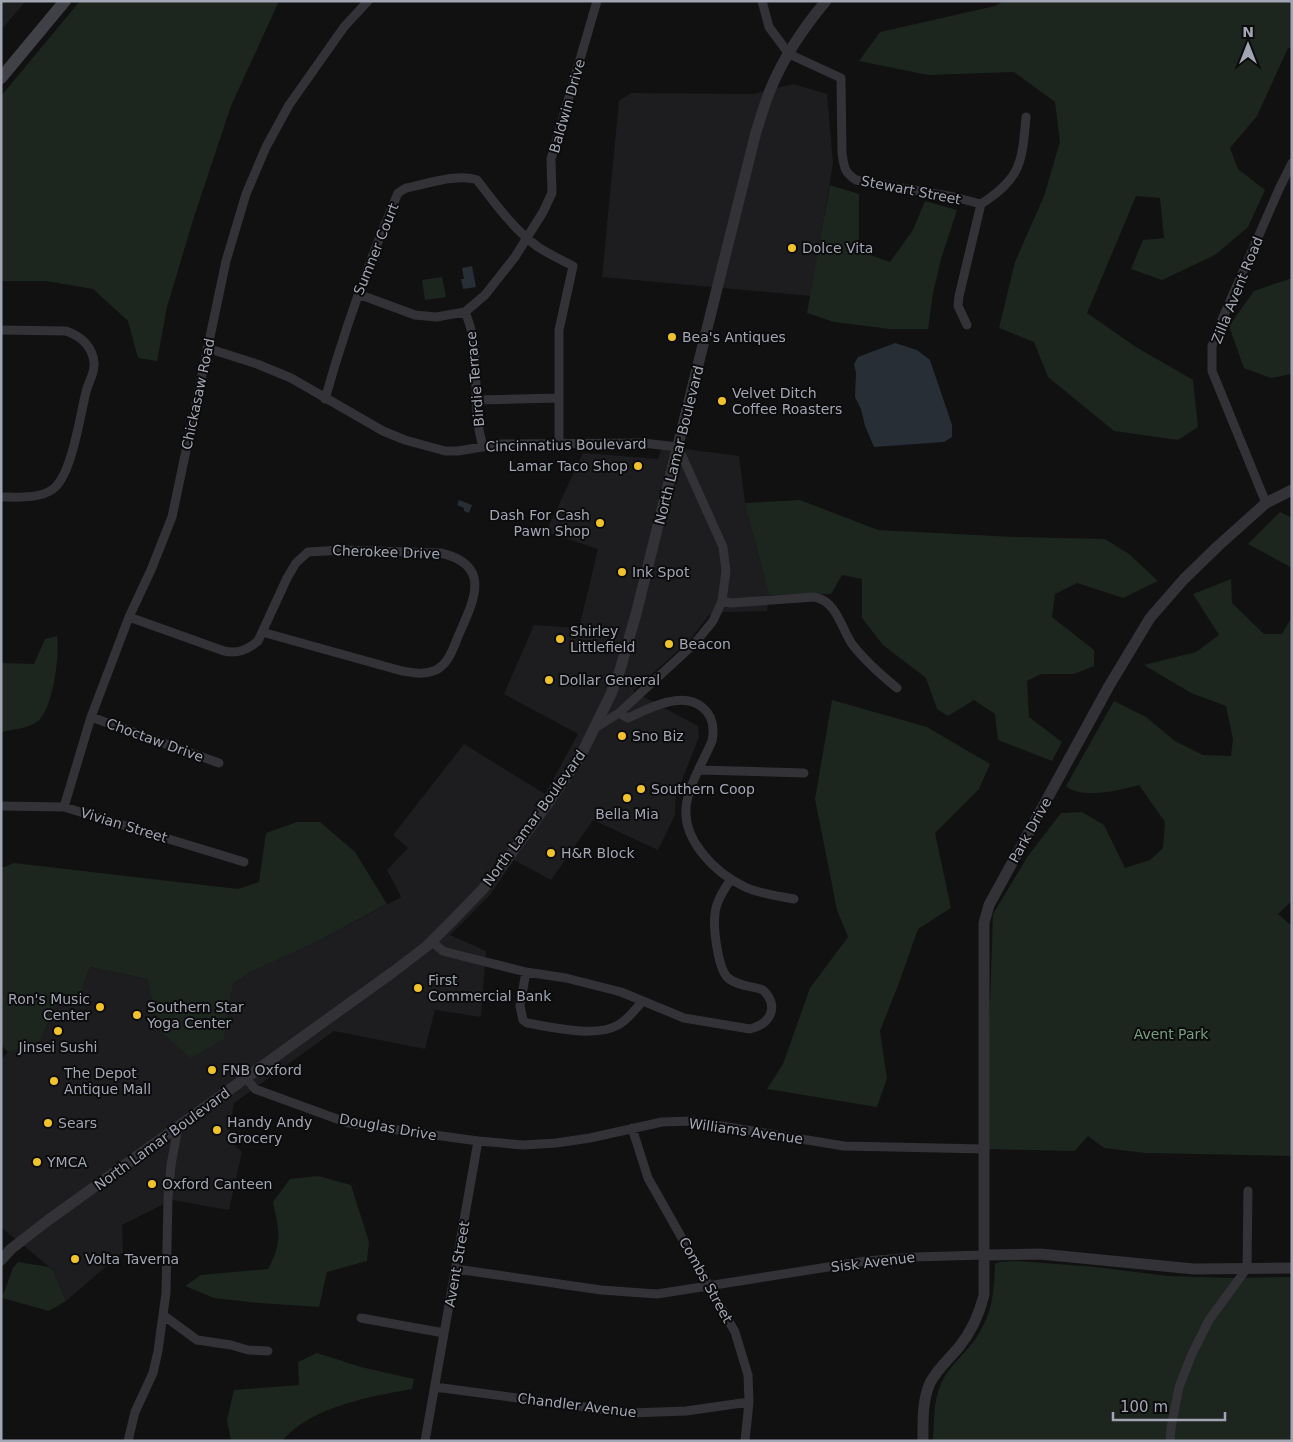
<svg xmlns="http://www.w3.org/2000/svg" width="1293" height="1442" viewBox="0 0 1293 1442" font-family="'DejaVu Sans',sans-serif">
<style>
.built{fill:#1d1d1f}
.green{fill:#1d251f}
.water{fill:#272e36}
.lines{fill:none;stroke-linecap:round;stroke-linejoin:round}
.minor{stroke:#323237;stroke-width:9}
.tertiary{stroke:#323237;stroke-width:11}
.secondary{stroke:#404147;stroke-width:12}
.poi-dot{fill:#f1c22a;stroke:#0c0c0d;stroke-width:2}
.labels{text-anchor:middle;stroke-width:4;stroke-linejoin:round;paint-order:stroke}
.street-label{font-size:14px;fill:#a2a5b3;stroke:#0c0c0d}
.poi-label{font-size:14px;fill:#a2a5b3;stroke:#0c0c0d;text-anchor:start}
.park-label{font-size:14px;fill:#799e7f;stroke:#0c0c0d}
</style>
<rect width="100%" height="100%" fill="#111112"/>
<!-- built -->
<path class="built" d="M1,1h25l-25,29z
M793,84l34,10 6,69 -22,133 -209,-19 17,-176 12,-8 122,1z
M662,446l77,10 6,46 24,93 -2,16 -43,1 -15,3 -19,25 -57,51 65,35 1,11 -23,58 -1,20 -17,35 -65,-30 -42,60 -37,-20 -24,35 -40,40 36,16 -5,66 -46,-7 -10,39 -91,-18 -100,72 -6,36 14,13 -13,58 -57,-10 -50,25 1,27 -57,49 -13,-31 -52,-43v-167l7,-8 31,-9 18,-39h20l13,-37 57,12 12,51 65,9 9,-55 16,-11 73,-34 79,-42 -14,-27 21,-22 -15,-13 71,-91 81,50 33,-60 -74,-40 30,-69 45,3 19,-79 -52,-17 37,-79 75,6z"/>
<!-- green -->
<path class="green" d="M80,1h199l-48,105 -37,111 -27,90 -10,54 -19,-3 -10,-37 -35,-32 -47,-8h-45v-185z
M1004,1h288v47h-4l-31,68 -27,32 8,21 27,21 -17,37 -33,28 -53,25 -31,-11 12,-29 21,-2 -4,-40 -24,-2 -49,117 49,34 57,33 5,47 -20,13 -64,-9 -66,-54 -14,-35 -35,-14 16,-66 29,-66 16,-54 -5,-40 -41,-30 -86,3 -69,-14 21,-29 115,-26z
M830,185l29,9v57l31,11 23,-32 12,-29 32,9 -16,49 -8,34 -5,36h-38l-56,-7 -27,-9z
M442,277l4,20 -21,3 -3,-20z
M1292,278v96l-21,4 -27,-10 -15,-42 25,-35z
M800,500l78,30 136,7 91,2 24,15 29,27 -35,17 -46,-15 -22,11 -3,23 42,33v16l-20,8h-33l-14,7 2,36 33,25 -10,19 -54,-21 -3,-26 -21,-14 -26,16 -11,-7 -11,-31 -43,-33 -21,-27v-39l-20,-4 -11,19 -62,1 -24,-92z
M1280,512l12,6v50l-44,-24z
M1231,579l1,24 32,31h18l10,-17v284l-14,13 14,12v230l-147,-3 -41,-5 -16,-12 -13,15 -90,-2 8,-235 35,-58 33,-43 21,-1 22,13 21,43 25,-8 13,-12 2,-26 -26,-37c-18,5 -58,15 -73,1l48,-85 32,16 29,24 28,14 28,1 2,-17 -7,-33 -35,-13 -47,-28 52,-13 23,-17 -26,-41z
M57,636c3,19 -4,73 -19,85 -11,8 -24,8 -37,11v-69l33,1 11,-25z
M832,700l95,27 63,37 -11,25 -44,44 16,75 -33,21 -19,54 -19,48 7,47 -10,29 -110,-18 16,-25 27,-76 38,-51 -11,-27 -22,-111z
M297,822h23l35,30 32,52 -65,35 -73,34 -16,11 -9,55 -33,19 -32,-28 -12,-51 -57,-12 -13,37h-20l-18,39 -31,9 -7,-7v-177l13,-5 224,26 21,-7 7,-49z
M318,1176l33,9 18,57 -2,19 -40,11 -8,35 -60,-4 -45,-5 -29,-12 16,-11 67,-6c15,-27 11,-38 5,-67l17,-23z
M1017,1261l79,6 72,9 64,2 60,-1v164h-359c1,-19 0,-40 8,-57 5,-14 24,-31 33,-43 18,-25 20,-47 21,-77l5,-2z
M18,1262l31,5 4,3 13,31 -17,10 -47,-13 11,-30z
M317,1353l44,14 53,12 -2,10c-43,8 -100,17 -130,52h-51l-4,-21 7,-30 65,-5 -1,-23z"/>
<!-- water -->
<path class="water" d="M472,266l4,21 -13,2 -2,-10h3l-2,-11z
M895,343l22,7 13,10 22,65v12l-8,5 -70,5 -9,-21 -4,-17 -6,-12 1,-24 -2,-9 4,-7z
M459,500l13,5 -3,8 -5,-2v-3l-7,-3z"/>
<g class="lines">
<!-- minor -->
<path class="minor" d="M762,1l7,26 20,27 52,24 1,75c2,14 2,19 14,27l98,17 27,7
M981,204c40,-26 41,-41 45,-87
M358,294l57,21 21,2 29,-5 20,-17 30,-38 28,-45 9,-19 -1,-34 46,-158
M465,312c19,42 4,91 18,134
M967,325l-9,-19 1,-10 22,-92
M1,330l65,1c15,5 27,16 28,32 1,11 -6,19 -8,29 -6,23 -14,83 -33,97 -13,10 -36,8 -52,8
M207,348l50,16 34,14 92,53 22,9 40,11h13l42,-7 143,-1 35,4 45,100 3,24 -4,30 -9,20 -18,22 -76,70 -24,15
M325,399c20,-71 44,-138 73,-206l8,-5c20,-4 53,-15 71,-8 19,24 36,49 61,67 11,7 23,13 35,19l-14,64v113
M477,400l82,-2
M1266,503l-54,-132v-25l8,-22 60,-137 12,-24
M722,601l9,2 83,-6c23,4 27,31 38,47 13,17 29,31 45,44
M129,617l95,34c14,3 23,-1 34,-10l29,-63 9,-15 12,-11 35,-2 98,3c50,12 34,45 19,79 -6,13 -10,31 -24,38 -11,5 -22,3 -34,1l-140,-39
M619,713l9,5c13,-6 26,-13 40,-16 28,-7 50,9 44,39 -8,19 -21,39 -25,60 -8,37 28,72 58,86 15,7 33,9 49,12
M91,717l128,46
M699,770l105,3
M1,806l63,1 180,55
M64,807l27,-90 38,-100 22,-47 21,-53 54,-256 20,-67 20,-47 23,-42 55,-78 24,-26
M431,941l12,10 11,3 72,18 40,6 55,14 63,26 66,11c20,-5 30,-22 13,-39 -11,-4 -27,-4 -36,-13 -9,-10 -14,-49 -12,-63 1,-13 9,-24 16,-35
M526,972l-6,34 3,14 4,3c24,4 69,15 91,2 10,-5 17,-16 25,-24
M247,1079l8,10 93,34 130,18 45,4 33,-2 34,-5 72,-16 29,-1 153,25 141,3
M632,1128l16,50 87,154 13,43 1,27 -4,39
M456,1269l145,21 56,4 209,-33 48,-4 71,-2
M163,1315l34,25 34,5 17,5 20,1
M361,1318l83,15
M435,1387l196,26 55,-2 63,-9
M128,1441l7,-29 18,-39 5,-22 8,-58 2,-95 3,-33 7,-37
M425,1441l53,-300
M1170,1441l1,-13 8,-41 13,-33 17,-34 38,-52 1,-77"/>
<!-- tertiary -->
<path class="tertiary" d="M985,1255l55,-1 154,15 98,-1
M1,1260l10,-11 36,-28 346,-249 34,-26 26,-26 30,-31 25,-31 43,-59 30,-44 30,-61 9,-24 16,-56 120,-482c5,-15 9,-30 15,-44 13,-31 33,-61 55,-87
M923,1441c0,-19 -1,-40 7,-58 7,-14 19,-24 29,-36 13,-16 20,-32 25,-52v-372l5,-18 120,-219 41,-68 34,-39 34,-33 48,-43 26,-13"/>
<!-- secondary -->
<path class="secondary" d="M1,78l64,-77"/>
</g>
<!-- markers -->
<g class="poi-dot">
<circle cx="792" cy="248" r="5"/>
<circle cx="672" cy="337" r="5"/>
<circle cx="722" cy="401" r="5"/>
<circle cx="638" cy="466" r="5"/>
<circle cx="600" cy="523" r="5"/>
<circle cx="622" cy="572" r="5"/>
<circle cx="560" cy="639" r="5"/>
<circle cx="669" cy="644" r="5"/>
<circle cx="549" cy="680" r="5"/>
<circle cx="622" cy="736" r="5"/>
<circle cx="641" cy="789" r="5"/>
<circle cx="627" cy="798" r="5"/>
<circle cx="551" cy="853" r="5"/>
<circle cx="418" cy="988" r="5"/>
<circle cx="100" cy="1007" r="5"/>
<circle cx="137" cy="1015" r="5"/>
<circle cx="58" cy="1031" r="5"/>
<circle cx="212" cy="1070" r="5"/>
<circle cx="54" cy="1081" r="5"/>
<circle cx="48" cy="1123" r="5"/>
<circle cx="217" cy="1130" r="5"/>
<circle cx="37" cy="1162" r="5"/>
<circle cx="152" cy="1184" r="5"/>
<circle cx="75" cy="1259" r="5"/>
</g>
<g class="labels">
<!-- street labels -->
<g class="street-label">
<text transform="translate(567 106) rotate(-74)" y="5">Baldwin Drive</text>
<text transform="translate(911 190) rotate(11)" y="5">Stewart Street</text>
<text transform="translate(376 249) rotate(-68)" y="5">Sumner Court</text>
<text transform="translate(1237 290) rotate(-68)" y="5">Zilla Avent Road</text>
<text transform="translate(475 379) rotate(-95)" y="5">Birdie Terrace</text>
<text transform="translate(198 394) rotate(-78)" y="5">Chickasaw Road</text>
<text transform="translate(566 445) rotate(-1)" y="5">Cincinnatius Boulevard</text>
<text transform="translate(679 445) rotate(-76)" y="5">North Lamar Boulevard</text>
<text transform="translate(386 552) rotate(2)" y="5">Cherokee Drive</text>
<text transform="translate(155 740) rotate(20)" y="5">Choctaw Drive</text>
<text transform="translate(534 818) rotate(-54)" y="5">North Lamar Boulevard</text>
<text transform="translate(124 825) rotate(17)" y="5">Vivian Street</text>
<text transform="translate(1030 830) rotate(-61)" y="5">Park Drive</text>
<text transform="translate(388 1127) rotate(10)" y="5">Douglas Drive</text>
<text transform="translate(746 1131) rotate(8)" y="5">Williams Avenue</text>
<text transform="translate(162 1139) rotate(-36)" y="5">North Lamar Boulevard</text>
<text transform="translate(873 1262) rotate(-7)" y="5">Sisk Avenue</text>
<text transform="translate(457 1264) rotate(-80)" y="5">Avent Street</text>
<text transform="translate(706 1280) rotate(61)" y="5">Combs Street</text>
<text transform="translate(577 1405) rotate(7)" y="5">Chandler Avenue</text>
</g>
<!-- poi labels -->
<g class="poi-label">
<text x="802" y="253">Dolce Vita</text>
<text x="682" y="342">Bea's Antiques</text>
<text x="732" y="398">Velvet Ditch<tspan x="732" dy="16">Coffee Roasters</tspan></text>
<text x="628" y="471" text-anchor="end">Lamar Taco Shop</text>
<text x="590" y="520" text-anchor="end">Dash For Cash<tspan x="590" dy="16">Pawn Shop</tspan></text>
<text x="632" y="577">Ink Spot</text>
<text x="570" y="636">Shirley<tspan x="570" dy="16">Littlefield</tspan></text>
<text x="679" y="649">Beacon</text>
<text x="559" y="685">Dollar General</text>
<text x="632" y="741">Sno Biz</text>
<text x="651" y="794">Southern Coop</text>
<text x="627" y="819" text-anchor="middle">Bella Mia</text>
<text x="561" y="858">H&amp;R Block</text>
<text x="428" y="985">First<tspan x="428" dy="16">Commercial Bank</tspan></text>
<text x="90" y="1004" text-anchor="end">Ron's Music<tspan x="90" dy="16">Center</tspan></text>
<text x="147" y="1012">Southern Star<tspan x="147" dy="16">Yoga Center</tspan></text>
<text x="58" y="1052" text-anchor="middle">Jinsei Sushi</text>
<text x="222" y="1075">FNB Oxford</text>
<text x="64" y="1078">The Depot<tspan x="64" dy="16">Antique Mall</tspan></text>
<text x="227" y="1127">Handy Andy<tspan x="227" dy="16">Grocery</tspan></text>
<text x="58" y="1128">Sears</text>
<text x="47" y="1167">YMCA</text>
<text x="162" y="1189">Oxford Canteen</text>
<text x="85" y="1264">Volta Taverna</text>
</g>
<!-- park labels -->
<g class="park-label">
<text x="1171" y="1039">Avent Park</text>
</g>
</g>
<!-- border -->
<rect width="1293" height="1442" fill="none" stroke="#a2a5b3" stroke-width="5"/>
<!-- north arrow -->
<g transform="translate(1248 45)" stroke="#0c0c0d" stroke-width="4" paint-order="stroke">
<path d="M0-4L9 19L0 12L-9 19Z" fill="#a2a5b3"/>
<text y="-8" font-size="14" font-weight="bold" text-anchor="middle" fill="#a2a5b3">N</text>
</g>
<!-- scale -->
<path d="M1113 1412v8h112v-8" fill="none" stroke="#a2a5b3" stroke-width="2.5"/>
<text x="1120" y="1412" font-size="15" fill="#a2a5b3" stroke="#0c0c0d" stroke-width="4" paint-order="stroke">100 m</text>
</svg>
